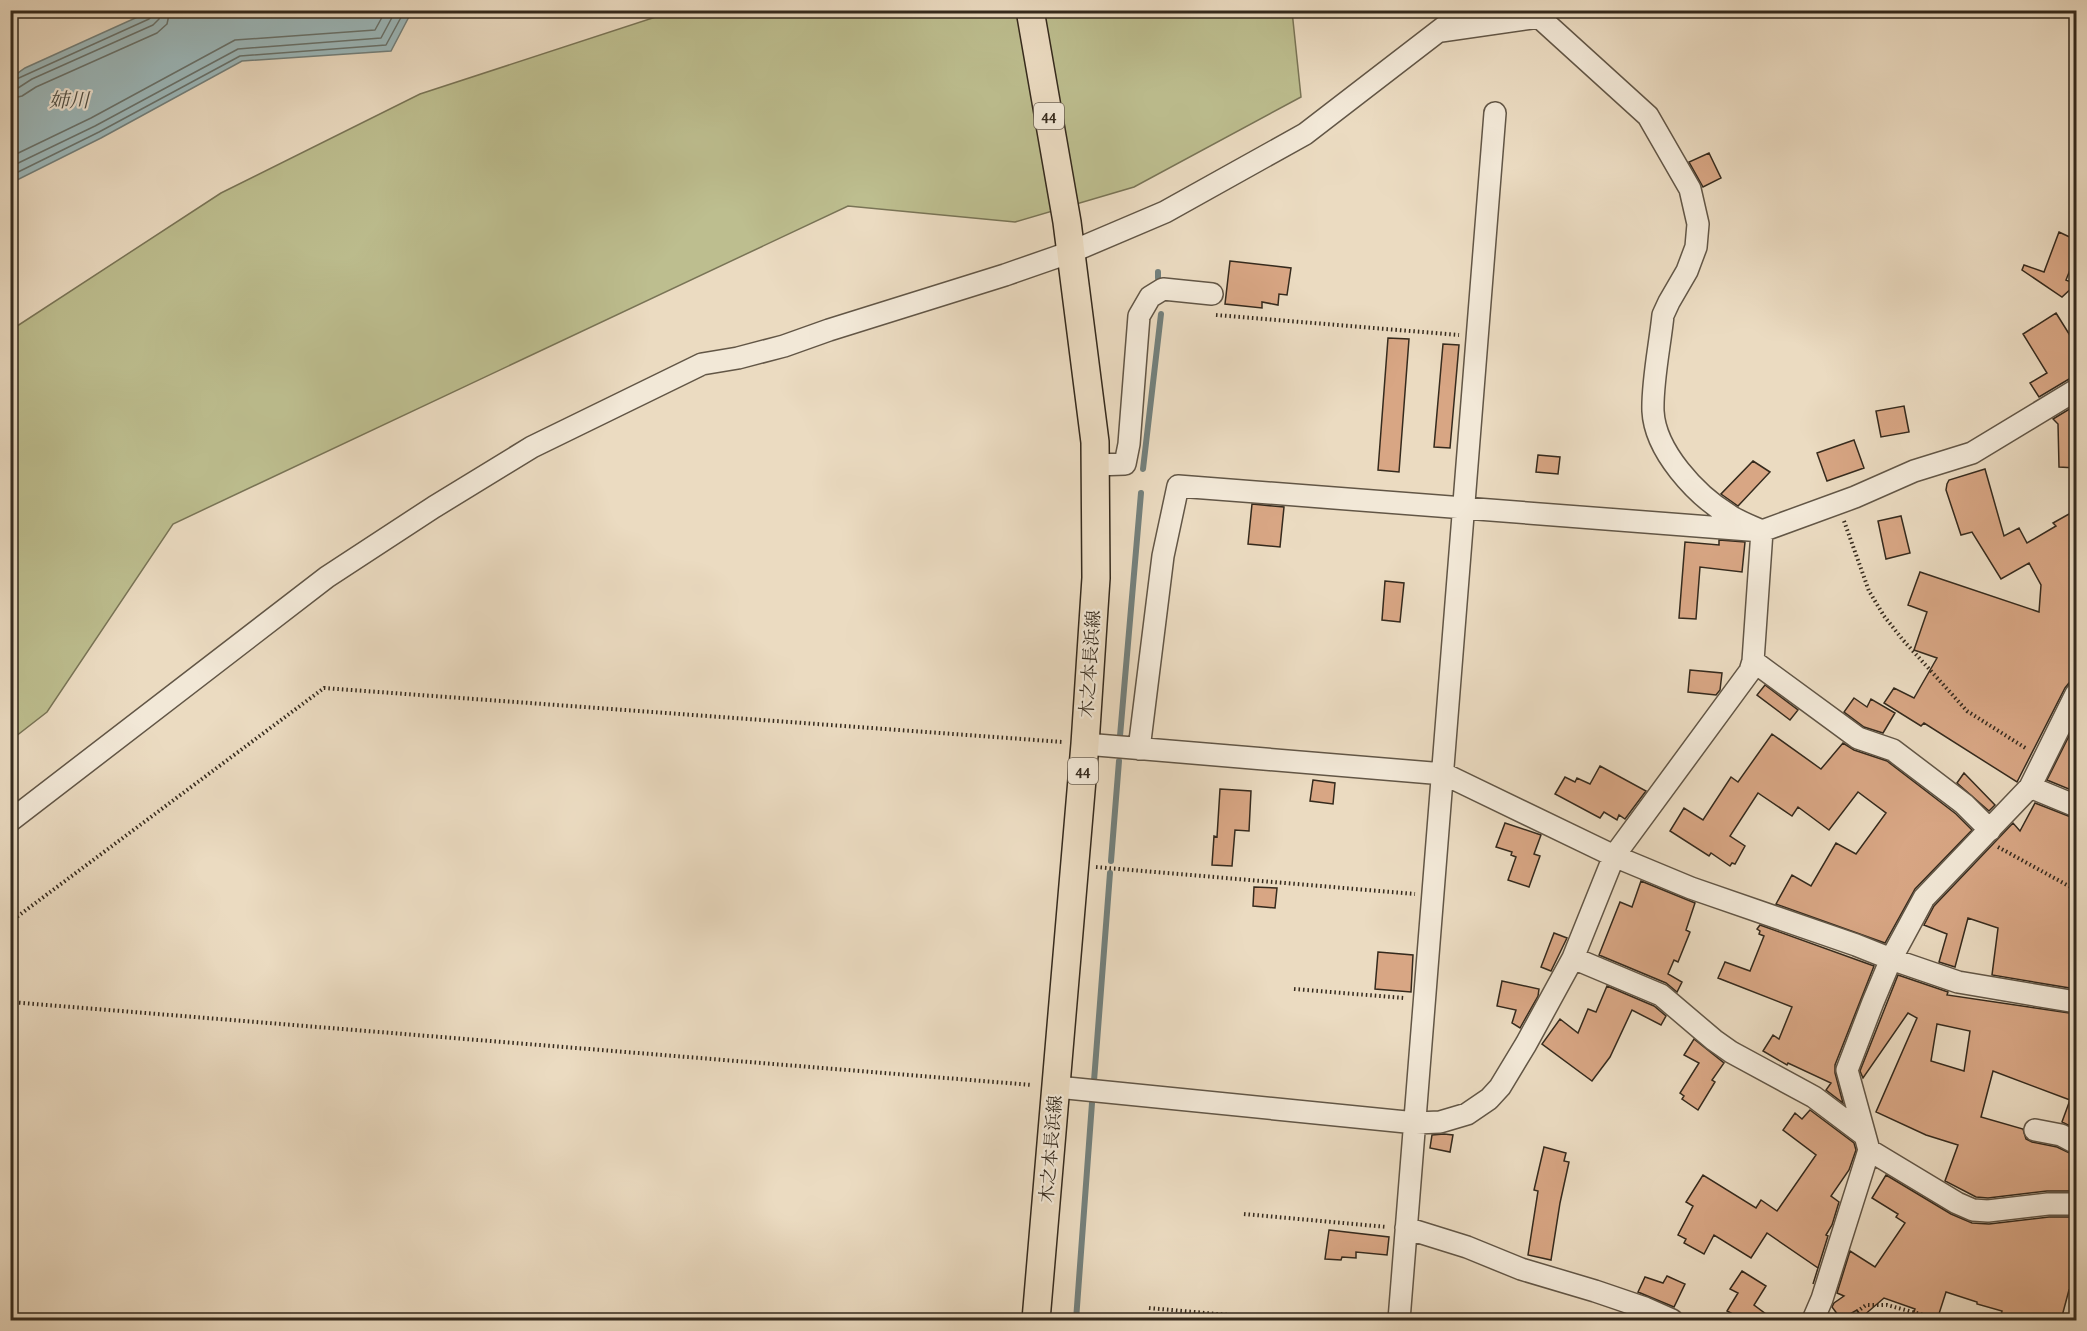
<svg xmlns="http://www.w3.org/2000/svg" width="2087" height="1331" viewBox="0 0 2087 1331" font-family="Alegreya,'Noto Serif JP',serif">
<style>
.green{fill:#bdbe8f;stroke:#797456;stroke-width:1.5}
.water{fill:#9cb9bc;stroke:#73807c;stroke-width:1.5}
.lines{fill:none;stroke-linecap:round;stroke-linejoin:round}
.shore{stroke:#68726c;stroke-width:1.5}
.stream{stroke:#73807c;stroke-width:6}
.building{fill:#d8a684;stroke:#352a1d;stroke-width:1.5;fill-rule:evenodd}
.minor-casing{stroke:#625646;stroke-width:24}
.major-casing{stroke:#352a1d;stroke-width:30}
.path{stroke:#352a1d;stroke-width:4;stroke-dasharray:1.5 3;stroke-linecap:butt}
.minor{stroke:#f2e8d7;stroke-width:21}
.major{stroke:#ebdbc1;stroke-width:27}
.labels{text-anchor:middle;stroke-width:4.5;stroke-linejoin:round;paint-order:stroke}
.shield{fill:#f2e8d7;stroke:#6e6355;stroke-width:1.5}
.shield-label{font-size:16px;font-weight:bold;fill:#352a1d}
.street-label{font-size:18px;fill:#352a1d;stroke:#f2e8d7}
.water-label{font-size:20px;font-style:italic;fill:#4f4e45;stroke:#f2e8d7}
</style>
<rect width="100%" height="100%" fill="#ebdbc1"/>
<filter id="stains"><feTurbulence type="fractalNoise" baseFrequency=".00333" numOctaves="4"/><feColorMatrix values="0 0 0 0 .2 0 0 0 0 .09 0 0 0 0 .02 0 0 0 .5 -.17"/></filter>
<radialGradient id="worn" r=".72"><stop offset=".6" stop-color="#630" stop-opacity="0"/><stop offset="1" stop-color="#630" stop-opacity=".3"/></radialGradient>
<!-- green -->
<path class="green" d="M674,11h618l9,86 -167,90 -119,35 -167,-16 -675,318 -126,188 -36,28v-410l210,-137 199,-99z"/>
<!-- water -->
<path class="water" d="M153,10h258l1,1 -21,40 -149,10 -141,77 -90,45v-105l14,-10z"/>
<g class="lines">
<!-- shore -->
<path class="shore" d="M10,82l139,-63 4,-4v-5
M10,90l8,-2 14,-9 121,-54 6,-6 2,-9
M10,99l12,-3 14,-9 121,-54 10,-9 3,-14
M10,157l81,-39 144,-78 140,-10 11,-20
M10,167l85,-41 143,-77 143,-11 15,-28
M10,176l89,-44 141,-76 146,-11 19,-35"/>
<!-- stream -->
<path class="stream" d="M1158,272v6
M1143,469l18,-155
M1120,736l21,-243
M1111,861l8,-100
M1094,1081l16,-208
M1076,1320l16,-217"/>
</g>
<!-- building -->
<path class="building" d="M1709,153l12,25 -18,9 -14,-25z
M2059,232l17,8v15l-10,25 10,4 -14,13 -40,-27 2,-5 20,7z
M1230,261l61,7 -4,27 -8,-1 -1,11 -16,-3v6l-37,-4z
M2056,313l20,32v32l-7,2 -30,18 -9,-14 17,-10 -24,-39z
M1388,338l21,1 -10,133 -21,-2z
M1443,344l16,1 -9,103 -16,-1z
M2076,405v63l-17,-1 -1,-43 -5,-5z
M1904,406l5,26 -28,5 -5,-26z
M1854,440l10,28 -37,13 -10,-28z
M1538,455l22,2 -2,17 -22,-2z
M1753,461l17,11 -32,34 -17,-12z
M1985,469l19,67 15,-8 8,15 29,-17 -3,-3 23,-13v171l-7,2 -4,5 -48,94 -93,-59 -3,3 -37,-23 10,-15 20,10 23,-40 -23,-8 13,-38 -19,-7 12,-33 119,40 2,-27 -12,-22 -28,16 -29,-47 -11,3 -15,-45 1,-6 2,-4z
M1252,504l32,3 -4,40 -32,-3z
M1901,516l9,37 -24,6 -8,-38z
M1719,540l26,2 -3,30 -42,-5 -4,52 -17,-1 6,-76 34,3z
M1385,581l19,2 -4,39 -18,-2z
M1690,670l32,3 -2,17 -4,5 -28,-3z
M1765,685l33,25 -8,10 -33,-25z
M1854,698l13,9 4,-8 24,14 -12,20 -19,-6 -20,-15z
M2076,722v70l-29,-12z
M1772,734l49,35 22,-26 11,7 33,11 69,53 16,16 -57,59 -30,54 -109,-39 16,-29 19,11 25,-43 20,11 30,-41 -28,-21 -29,38 -31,-23 -6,9 -34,-23 -28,43 15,10 -10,18 -3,-1 -2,3 -19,-13 -2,3 -39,-25 14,-23 19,12 28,-43 7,5z
M1600,766l46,25 -21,28 -6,-4 -2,5 -13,-8 -4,6 -45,-24 10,-17 10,5 2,-4 13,6z
M1964,773l31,32 -6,6 -32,-28z
M1313,780l22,3 -2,21 -23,-3z
M1220,789l31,2 -2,40 -14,-1 -3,36 -20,-1 2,-29 3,1z
M2035,803l41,16v170l-84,-14 6,-47 -30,-10 -13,49 -16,-5 8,-28 -23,-9 10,-19 79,-83 7,8z
M1505,823l36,12 -7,19 6,2 -11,31 -21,-7 8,-23 -5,-2 1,-3 -16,-5z
M1641,881l54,22 -9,27 4,2 -12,30 -4,-2 -6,14 14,8 -5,10 -11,-9 -67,-28 21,-53 12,5z
M1254,887l23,1 -2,20 -22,-2z
M1760,925l114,41 -39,99v8l8,30 -17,-13 5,-7 -43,-20 -1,2 -24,-14 10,-16 6,4 13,-32 -74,-29 7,-16 25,9 14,-35 -5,-2 1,-3 -3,-2z
M1554,933l13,5 -16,33 -10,-4z
M1378,952l35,3 -2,37 -36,-3z
M1898,975l50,17 -1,3 129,19v115l-14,-7 8,-22 -77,-29 -12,46 42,12 3,10 6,3 25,5 19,9v35h-29l-59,7 -12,-1 -31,-16 13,-36 -32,-10 -50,-23 41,-94 -9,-5 -45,65 -3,-7zM1937,1024l33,7 -6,40 -33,-10z
M1502,981l37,8 -1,7 -18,32 -8,-5 4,-13 -19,-4z
M1607,986l47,20 12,10 -5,9 -29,-15 -22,47 -18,24 -50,-37 18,-25 18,14 10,-24 8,3z
M1694,1039l30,24 -12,17 3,2 -17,28 -16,-11 2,-3 -4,-3 19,-30 -15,-8z
M1810,1110l44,33 2,7 -7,20 -18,26 8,6 -7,23 -6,10 2,1 -15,48 5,-16 -51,-35 -16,25 -37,-23 -10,19 -20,-11 2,-4 -8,-4 15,-29 -7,-4 17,-27 53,33 5,-8 16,11 39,-56 -33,-25 12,-17 7,6z
M1444,1134l9,1 -3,17 -20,-4 2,-13z
M1544,1147l22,6 -2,8 5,1 -9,41 -9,57 -23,-5 10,-64 -4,-1z
M1886,1175l65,39 21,9 17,1 60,-7h27v75l-7,-2 -8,30h-61l2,-9 -25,-7v-2l-31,-10 -9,28h-26l4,-11 -31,-11 -22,19 -5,-7 -16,9 -9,-12 2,-4 10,-7 -7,-3 13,-42 25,16 30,-44 -9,-6 2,-3 -26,-16z
M1329,1230l60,7 -2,18 -31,-3v6l-14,-1 -1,3 -16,-1z
M1742,1271l24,15 -12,19 20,15h-48l5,-7 -4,-2 11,-18 -8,-4z
M1667,1276l18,8 -11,23 -36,-15 7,-15 18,6z"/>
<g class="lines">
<defs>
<path id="minor" d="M1441,31l98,-14 109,99 42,73 8,35 -2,23 -9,24 -18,31 -6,13c-3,30 -11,67 -10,96 2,40 43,84 76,104 10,7 22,11 33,16l-9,130 -3,10 -136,185 77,32 165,57 35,14 67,23 118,20
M1095,465l30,-1 4,-20 10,-128 11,-19 13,-8 49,5
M1753,661l105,77 35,12 71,54 26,26
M2076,694l-46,93 46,19
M1139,749l24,-193 15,-70 584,45 93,-34 59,-26 58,-18 104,-63
M10,821l317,-244 107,-70 98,-60 170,-83 36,-6 46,-12 45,-16 176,-55 66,-23 94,-40 140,-78 161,-124
M1573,958l88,37 53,45 17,12 83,45 49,37
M1057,1087l359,36 24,-1 27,-8 22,-15 11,-12 26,-43 47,-86 41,-102 -170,-82 -359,-30
M2035,1130l26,5 15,8
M1869,1150l88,53 16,7 15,1 60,-7h28
M1406,1228l61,19 54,22 74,22 50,17 27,12
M1399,1320l96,-1207
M1813,1320l9,-21 47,-149 -22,-80 26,-68 18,-43 33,-61 106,-111"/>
<path id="major" d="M1030,10l37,212 28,220 1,136 -11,166 -49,576"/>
</defs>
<!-- minor casing -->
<use href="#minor" class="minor-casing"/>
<!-- major casing -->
<use href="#major" class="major-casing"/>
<!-- path -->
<path class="path" d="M1216,315l243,20
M1844,521l25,70 15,25 19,24 64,71 60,38
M1998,847l78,43
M1096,867l319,27
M10,922l314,-234 739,54
M1294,989l110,9
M10,1002l1022,83
M1244,1214l143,13
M1149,1308l136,12
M1846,1320l20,-15h21l55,15"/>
<!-- minor -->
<use href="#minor" class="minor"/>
<!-- major -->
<use href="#major" class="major"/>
</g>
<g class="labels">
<!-- shield labels -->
<g class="shield">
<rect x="1034" y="103" width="30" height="26" rx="4.5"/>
<rect x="1068" y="758" width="30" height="26" rx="4.5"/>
</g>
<g class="shield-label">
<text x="1049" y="122">44</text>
<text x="1083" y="777">44</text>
</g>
<!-- street labels -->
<g class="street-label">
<text transform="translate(1090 664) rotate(-86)" y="6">木之本長浜線</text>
<text transform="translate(1051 1149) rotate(-85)" y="6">木之本長浜線</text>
</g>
<!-- water labels -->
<g class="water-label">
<text x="69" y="107">姉川</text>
</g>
</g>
<!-- margin -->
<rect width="2087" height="1331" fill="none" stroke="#ebdbc1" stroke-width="36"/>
<rect x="12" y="12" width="2063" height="1307" fill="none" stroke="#352a1d" stroke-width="3"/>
<rect x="18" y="18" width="2051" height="1295" fill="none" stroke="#352a1d" stroke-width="1.5"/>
<rect width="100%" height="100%" filter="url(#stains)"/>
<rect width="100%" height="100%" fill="url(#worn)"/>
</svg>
